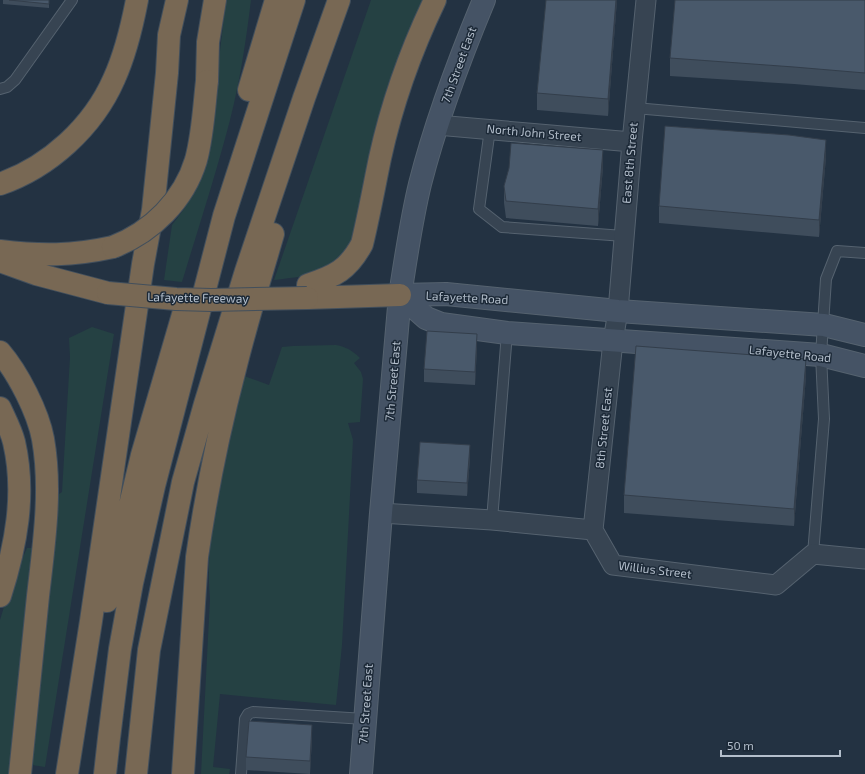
<svg xmlns="http://www.w3.org/2000/svg" width="865" height="774" viewBox="0 0 865 774" font-family="'Exo 2',sans-serif">
<style>
.green{fill:#254143}
.lines{fill:none;stroke-linecap:round;stroke-linejoin:round}
.service-casing{stroke:#55626f;stroke-width:12}
.minor-casing{stroke:#55626f;stroke-width:21}
.secondary-casing{stroke:#55626f;stroke-width:24}
.motorway-casing{stroke:#424f5c;stroke-width:24}
.service{stroke:#374452;stroke-width:10}
.minor{stroke:#374452;stroke-width:19}
.secondary{stroke:#455365;stroke-width:22}
.motorway{stroke:#786854;stroke-width:22}
.motorway-bridge-casing{stroke:#424f5c;stroke-width:24;stroke-linecap:butt}
.motorway-bridge{stroke:#786854;stroke-width:22}
.wall{fill:#3f4d5c}
.shaded-wall{fill:#333e4b}
.building{fill:#49596b;stroke:#333e4b}
.labels{text-anchor:middle;stroke-width:3;stroke-linejoin:round;paint-order:stroke}
.street-label{font-size:12px;fill:#b4bfcc;stroke:#1c2937}
</style>
<rect width="100%" height="100%" fill="#233242"/>
<!-- green -->
<path class="green" d="M226,0h25c-5,41 -11,81 -21,120 -14,54 -32,109 -48,162l-18,-2 8,-55 12,-16 16,-30 8,-27z
M371,0h54l-73,240c-17,34 -44,36 -78,40z
M92,327l22,7 -69,433 -13,-2 24,-269 6,-4 8,-135 -1,-19z
M336,345c10,2 16,5 24,13l-6,5 7,9 2,7 -3,43 -12,1 5,17 -11,205 -6,60 -116,-11 -7,73 17,2 -1,5h-28l9,-175c-7,-71 18,-154 34,-223l25,9 13,-38 11,-1z
M27,548h7l-21,226h-13v-154l10,-33z"/>
<g class="lines">
<defs>
<path id="service" d="M0,89l7,-2 8,-7 57,-80
M635,108l230,20
M490,129l-11,80 23,18 122,9
M492,520l15,-187
M813,554l11,-135 -3,-64 5,-76 11,-28 28,2
M241,774l4,-55 3,-5 5,-2 112,7"/>
<path id="minor" d="M437,125l195,17
M381,513l111,7 101,10 20,35 163,20 37,-31 52,5
M593,530l20,-189 5,-30 14,-169 14,-142"/>
<path id="secondary" d="M400,295l26,23 15,6 66,9 314,22 44,11
M400,295l46,-1 172,17 206,14 41,10
M361,774l20,-261 19,-218c6,-37 11,-74 20,-111 16,-63 39,-124 64,-184"/>
<path id="motorway" d="M207,81l1,-39 7,-42
M249,90l27,-90
M0,184c49,-17 93,-57 114,-105 11,-24 18,-53 23,-79
M0,251c41,5 72,5 113,-4
M0,261l36,13 72,19
M308,285c27,-9 40,-15 54,-41 7,-29 12,-57 18,-86 12,-55 31,-108 55,-158
M307,298l93,-3
M0,352c18,21 38,60 43,87 9,51 1,105 -5,157 -6,59 -12,119 -18,178
M0,408c5,11 11,22 14,34 12,52 2,104 -14,154
M107,601l35,-146 42,-144
M67,774l24,-153 52,-357 10,-54 14,-137 2,-38 8,-35
M105,774l4,-36 11,-89 12,-66 22,-97 70,-270 70,-216
M136,774l13,-124 34,-168 22,-78 41,-133 58,-173 35,-98
M183,774l14,-217c9,-63 22,-127 38,-188 11,-45 25,-90 38,-135"/>
</defs>
<!-- service casing -->
<use href="#service" class="service-casing"/>
<!-- minor casing -->
<use href="#minor" class="minor-casing"/>
<!-- secondary casing -->
<use href="#secondary" class="secondary-casing"/>
<!-- motorway casing -->
<use href="#motorway" class="motorway-casing"/>
<!-- service -->
<use href="#service" class="service"/>
<!-- minor -->
<use href="#minor" class="minor"/>
<!-- secondary -->
<use href="#secondary" class="secondary"/>
<!-- motorway -->
<use href="#motorway" class="motorway"/>
<defs>
<path id="motorway-bridge" d="M113,247c39,-15 71,-47 83,-87 7,-26 8,-53 11,-79
M108,293l68,6 35,1 96,-2"/>
</defs>
<!-- motorway-bridge casing -->
<use href="#motorway-bridge" class="motorway-bridge-casing"/>
<!-- motorway-bridge -->
<use href="#motorway-bridge" class="motorway-bridge"/>
</g>
<!-- wall -->
<path class="wall" d="M3,0h46v8l-46,-4z
M617,0l-9,116 -71,-6v-17z
M865,0v90l-71,-6 -124,-8v-18z
M826,157l-7,80 -160,-14v-17z
M603,167l-5,59 -92,-8 -2,-15v-17z
M477,347l-2,38 -51,-3v-13z
M806,376l-12,150 -170,-13v-18z
M470,458l-3,38 -50,-3v-13z
M312,738l-2,36 -64,-4v-13z"/>
<!-- shaded-wall -->
<path class="shaded-wall" d="M616,0h1l-9,116v-17z
M826,140v17l-7,80v-17z
M603,150v17l-5,59v-17z
M477,334v13l-2,38v-13z
M806,359v17l-12,150v-17z
M470,445v13l-3,38v-13z
M312,725v13l-2,36v-13z"/>
<!-- building -->
<path class="building" d="M9,0h40v4z
M546,0h70l-8,99 -71,-6z
M675,0h190v73l-71,-6 -124,-9z
M665,126l124,9 37,5 -7,80 -160,-14z
M511,143l92,7 -5,59 -92,-8 -2,-15 5,-18z
M427,331l50,3 -2,38 -51,-3z
M636,346l170,13 -12,150 -170,-14z
M420,442l50,3 -3,38 -50,-3z
M249,721l63,4 -2,36 -64,-4z"/>
<g class="labels">
<!-- street labels -->
<g class="street-label">
<text transform="translate(459 65) rotate(-70)" y="4">7th Street East</text>
<text transform="translate(534 133) rotate(5)" y="4">North John Street</text>
<text transform="translate(630 163) rotate(-85)" y="4">East 8th Street</text>
<text transform="translate(198 298) rotate(1)" y="4">Lafayette Freeway</text>
<text transform="translate(467 298) rotate(3)" y="4">Lafayette Road</text>
<text transform="translate(790 354) rotate(6)" y="4">Lafayette Road</text>
<text transform="translate(393 381) rotate(-85)" y="4">7th Street East</text>
<text transform="translate(604 428) rotate(-84)" y="4">8th Street East</text>
<text transform="translate(655 570) rotate(7)" y="4">Willius Street</text>
<text transform="translate(366 704) rotate(-86)" y="4">7th Street East</text>
</g>
</g>
<!-- scale -->
<path d="M721 750v6h119v-6" fill="none" stroke="#b4bfcc" stroke-width="2"/>
<text x="727" y="750" font-size="12" fill="#b4bfcc" stroke="#1c2937" stroke-width="3" paint-order="stroke">50 m</text>
</svg>
